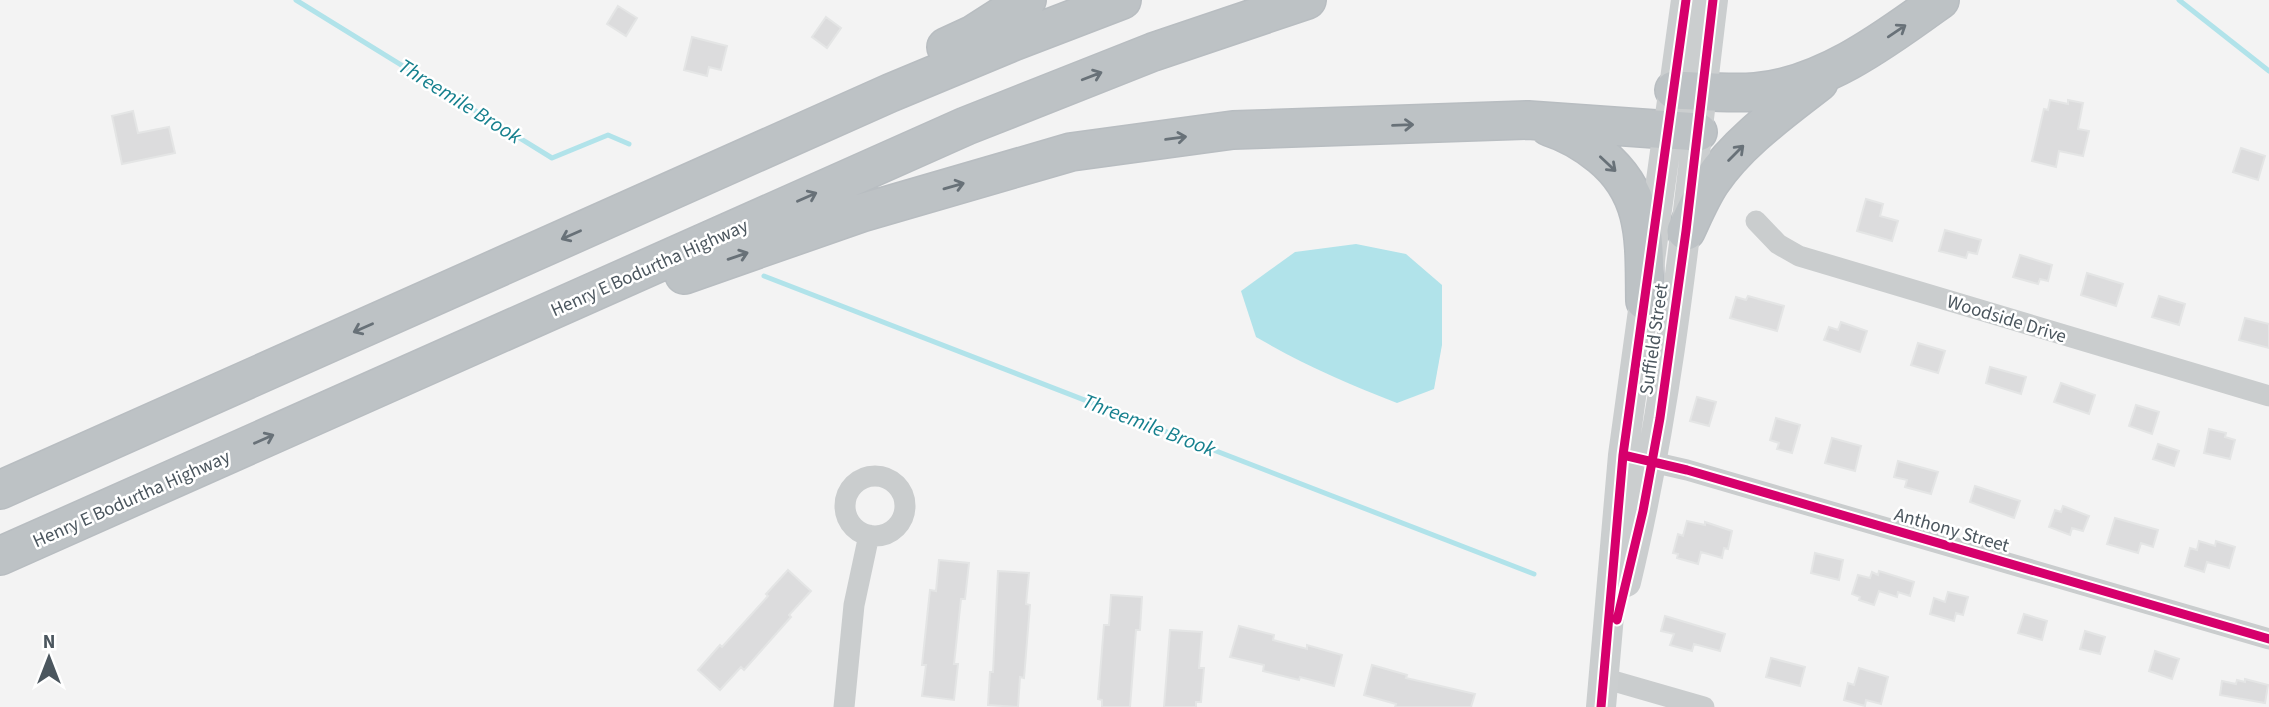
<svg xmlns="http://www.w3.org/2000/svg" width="2269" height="707" viewBox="0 0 2269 707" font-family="'Source Sans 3',sans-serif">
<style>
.water{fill:#b1e3ea}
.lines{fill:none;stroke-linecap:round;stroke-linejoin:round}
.stream{stroke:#b1e3ea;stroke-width:5}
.building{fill:#dcdcdd;stroke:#e4e5e5;stroke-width:2}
.highway-casing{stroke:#b8bdc1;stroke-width:40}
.street{stroke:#cacdce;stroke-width:21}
.secondary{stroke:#cbcecf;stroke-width:30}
.highway{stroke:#bdc2c5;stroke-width:37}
.cycleway-casing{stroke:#fff;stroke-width:13}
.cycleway{stroke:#d6006c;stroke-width:9}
.oneway{stroke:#687178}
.labels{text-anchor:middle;stroke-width:5;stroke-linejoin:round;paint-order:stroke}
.street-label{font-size:19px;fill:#4b565e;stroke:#fff}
.water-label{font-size:21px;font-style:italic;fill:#16808e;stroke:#fff}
</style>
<rect width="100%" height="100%" fill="#f3f3f3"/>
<!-- water -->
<path class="water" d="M1356,244l50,10 36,31v60l-8,44 -37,14c-49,-19 -95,-39 -141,-66l-15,-46 54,-39z"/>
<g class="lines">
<!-- stream -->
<path class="stream" d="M296,0l256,158 56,-23 21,9
M2179,0l90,71
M764,276l770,298"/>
</g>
<!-- building -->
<path class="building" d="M618,6l19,12 -11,18 -19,-12z
M826,17l15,11 -14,20 -15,-11z
M692,37l35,9 -6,24 -12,-3 -2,9 -23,-6z
M2050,100l18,4v-4l15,3 -5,26 11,2 -6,25 -24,-5 -3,16 -24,-6 12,-52 4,1z
M133,111l5,22 31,-6 6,26 -53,11 -10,-48z
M2241,148l24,8 -7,24 -25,-8z
M1866,199l17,5 -3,12 18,5 -6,20 -35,-10z
M1945,230l36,10 -4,14 -9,-2 -2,6 -27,-7z
M2020,255l32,10 -4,16 -8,-2 -2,5 -25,-7z
M2087,273l36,11 -7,22 -35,-11z
M1748,296l36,10 -7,25 -47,-13 6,-21 10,3z
M2159,296l26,8 -6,21 -27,-8z
M2245,318l24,6v24l-30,-8z
M1841,322l26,9 -7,21 -36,-12 5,-13 9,3z
M1918,343l27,8 -7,22 -27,-8z
M1990,367l36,10 -5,17 -35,-11z
M2061,383l34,12 -6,19 -35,-12z
M1697,397l19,5 -7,24 -19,-5z
M2136,405l23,7 -7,22 -23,-8z
M1776,418l24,7 -8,28 -15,-4 2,-6 -9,-3z
M2209,429l17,4 -1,4 10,3 -5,19 -26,-6z
M1832,438l29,8 -6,25 -30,-8z
M2158,444l21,7 -5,15 -21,-7z
M1898,461l40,11 -7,22 -26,-7 2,-7 -13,-3z
M1975,486l45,15 -6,17 -44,-16z
M2063,506l26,10 -6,15 -11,-3 -2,7 -21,-8 6,-17 6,2z
M2115,518l43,12 -5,17 -12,-4 -3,10 -31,-9z
M1687,521l18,4v-3l27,9 -4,18 -4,-1 -2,10 -21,-6 -3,12 -21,-6 1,-4 -5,-1 5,-19 5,2z
M2199,541l16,5 1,-5 19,6 -6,21 -22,-6 -3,10 -19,-6 5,-18 7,2z
M1815,553l28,7 -4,20 -28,-7z
M939,560l30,3 -4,36h-4l-7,65h4l-4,36 -32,-4 4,-31h-4l8,-75 6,1z
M788,570l23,21 -22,24 2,2 -47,53 -3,-3 -21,23 -22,-20 22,-25 2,2 46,-51 -2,-2z
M998,571l31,2 -3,31 4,1 -6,73 -4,-1 -2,30 -30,-2 2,-33h3z
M1879,571l35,11 -4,14 -12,-4 -1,5 -18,-6 -5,14 -15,-5 1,-3 -8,-3 6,-19 12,3 2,-6 6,3z
M1948,592l20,5 -5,18 -7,-2 -2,8 -24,-7 4,-16 11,4z
M1111,595l31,2 -2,33h-4l-6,77h-28v-7l-4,-1 6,-74h5z
M2024,614l23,7 -5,19 -24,-7z
M1665,616l60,18 -5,17 -26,-7 -2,7 -22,-6 4,-11 -13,-3z
M1239,626l35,9 -1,5 34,9v-4l35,10 -8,31 -34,-9 -1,3 -36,-9 1,-6 -34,-8z
M1170,630l32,2 -3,36h5l-3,34h-5v5h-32z
M2085,631l20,6 -5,17 -20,-5z
M2155,651l24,8 -7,20 -23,-8z
M1771,658l34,9 -5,19 -34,-9z
M1372,665l35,10 -1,3 69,16 -4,13h-76l1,-3 -32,-9z
M1859,668l29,9 -7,27 -15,-4 -1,6 -21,-6 4,-17 6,2z
M2245,679l23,6 -3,18 -45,-8 2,-14 14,3 1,-4 8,2z"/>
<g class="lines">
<defs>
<path id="highway" d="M946,47l26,-12 55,-35
M1674,90c27,1 54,4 81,2 69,-6 131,-53 185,-92
M1549,127c19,6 36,16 52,29 48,39 43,89 44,145
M1686,231c8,-17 15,-34 25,-49 27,-40 71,-71 108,-100
M684,275l177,-62 210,-61 162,-22 295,-10 170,12
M0,490l890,-397 125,-52 107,-41
M0,556l966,-430 187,-74 154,-52"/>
</defs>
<!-- highway casing -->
<use href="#highway" class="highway-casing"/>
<!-- street -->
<path class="street" d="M1756,221l22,23 21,12 470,140
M1639,459l48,11 582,169
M845 506a30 30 0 1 1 60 0a30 30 0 1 1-60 0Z
M1603,678l101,29
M844,707l10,-102 15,-70"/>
<!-- secondary -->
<path class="secondary" d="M1626,582c46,-191 63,-387 87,-582
M1601,707l22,-252 63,-455"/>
<!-- highway -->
<use href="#highway" class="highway"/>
<defs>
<path id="cycleway" d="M1623,455l64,15 582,169
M1617,620l26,-109 17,-93 26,-187 27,-231
M1601,707l22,-252 63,-455"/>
</defs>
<!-- cycleway casing -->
<use href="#cycleway" class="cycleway-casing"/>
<!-- cycleway -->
<use href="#cycleway" class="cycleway"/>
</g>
<!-- one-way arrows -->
<defs><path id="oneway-shaft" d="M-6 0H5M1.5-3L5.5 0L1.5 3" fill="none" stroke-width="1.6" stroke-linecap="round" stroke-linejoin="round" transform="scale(1.75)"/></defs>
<g class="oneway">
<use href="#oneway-shaft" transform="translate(1897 31) rotate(-34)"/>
<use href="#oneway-shaft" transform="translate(1092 76) rotate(-21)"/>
<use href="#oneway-shaft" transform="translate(1403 125) rotate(-2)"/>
<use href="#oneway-shaft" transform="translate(1176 138) rotate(-8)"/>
<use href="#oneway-shaft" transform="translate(1736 153) rotate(-45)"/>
<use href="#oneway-shaft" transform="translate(1608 164) rotate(43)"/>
<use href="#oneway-shaft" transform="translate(954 186) rotate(-16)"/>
<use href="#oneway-shaft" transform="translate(807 197) rotate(-24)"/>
<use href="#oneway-shaft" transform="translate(571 235) rotate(156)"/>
<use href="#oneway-shaft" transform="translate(738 256) rotate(-19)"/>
<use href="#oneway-shaft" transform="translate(363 328) rotate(156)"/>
<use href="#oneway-shaft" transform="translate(264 439) rotate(-24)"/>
</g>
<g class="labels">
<!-- street labels -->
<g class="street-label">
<text transform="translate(649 267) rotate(-24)" y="7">Henry E Bodurtha Highway</text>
<text transform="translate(2007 318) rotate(17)" y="7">Woodside Drive</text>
<text transform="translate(1653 339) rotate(-82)" y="7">Suffield Street</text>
<text transform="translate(131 498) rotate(-24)" y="7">Henry E Bodurtha Highway</text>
<text transform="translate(1952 529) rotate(16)" y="7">Anthony Street</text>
</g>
<!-- water labels -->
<g class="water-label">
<text transform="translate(460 101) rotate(32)" y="7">Threemile Brook</text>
<text transform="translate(1149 425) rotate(21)" y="7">Threemile Brook</text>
</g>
</g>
<!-- north arrow -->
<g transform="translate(49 658)" stroke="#ffffff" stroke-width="5" paint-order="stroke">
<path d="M0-5L12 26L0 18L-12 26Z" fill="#4b565e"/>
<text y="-10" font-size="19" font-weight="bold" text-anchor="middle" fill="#4b565e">N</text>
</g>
</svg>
